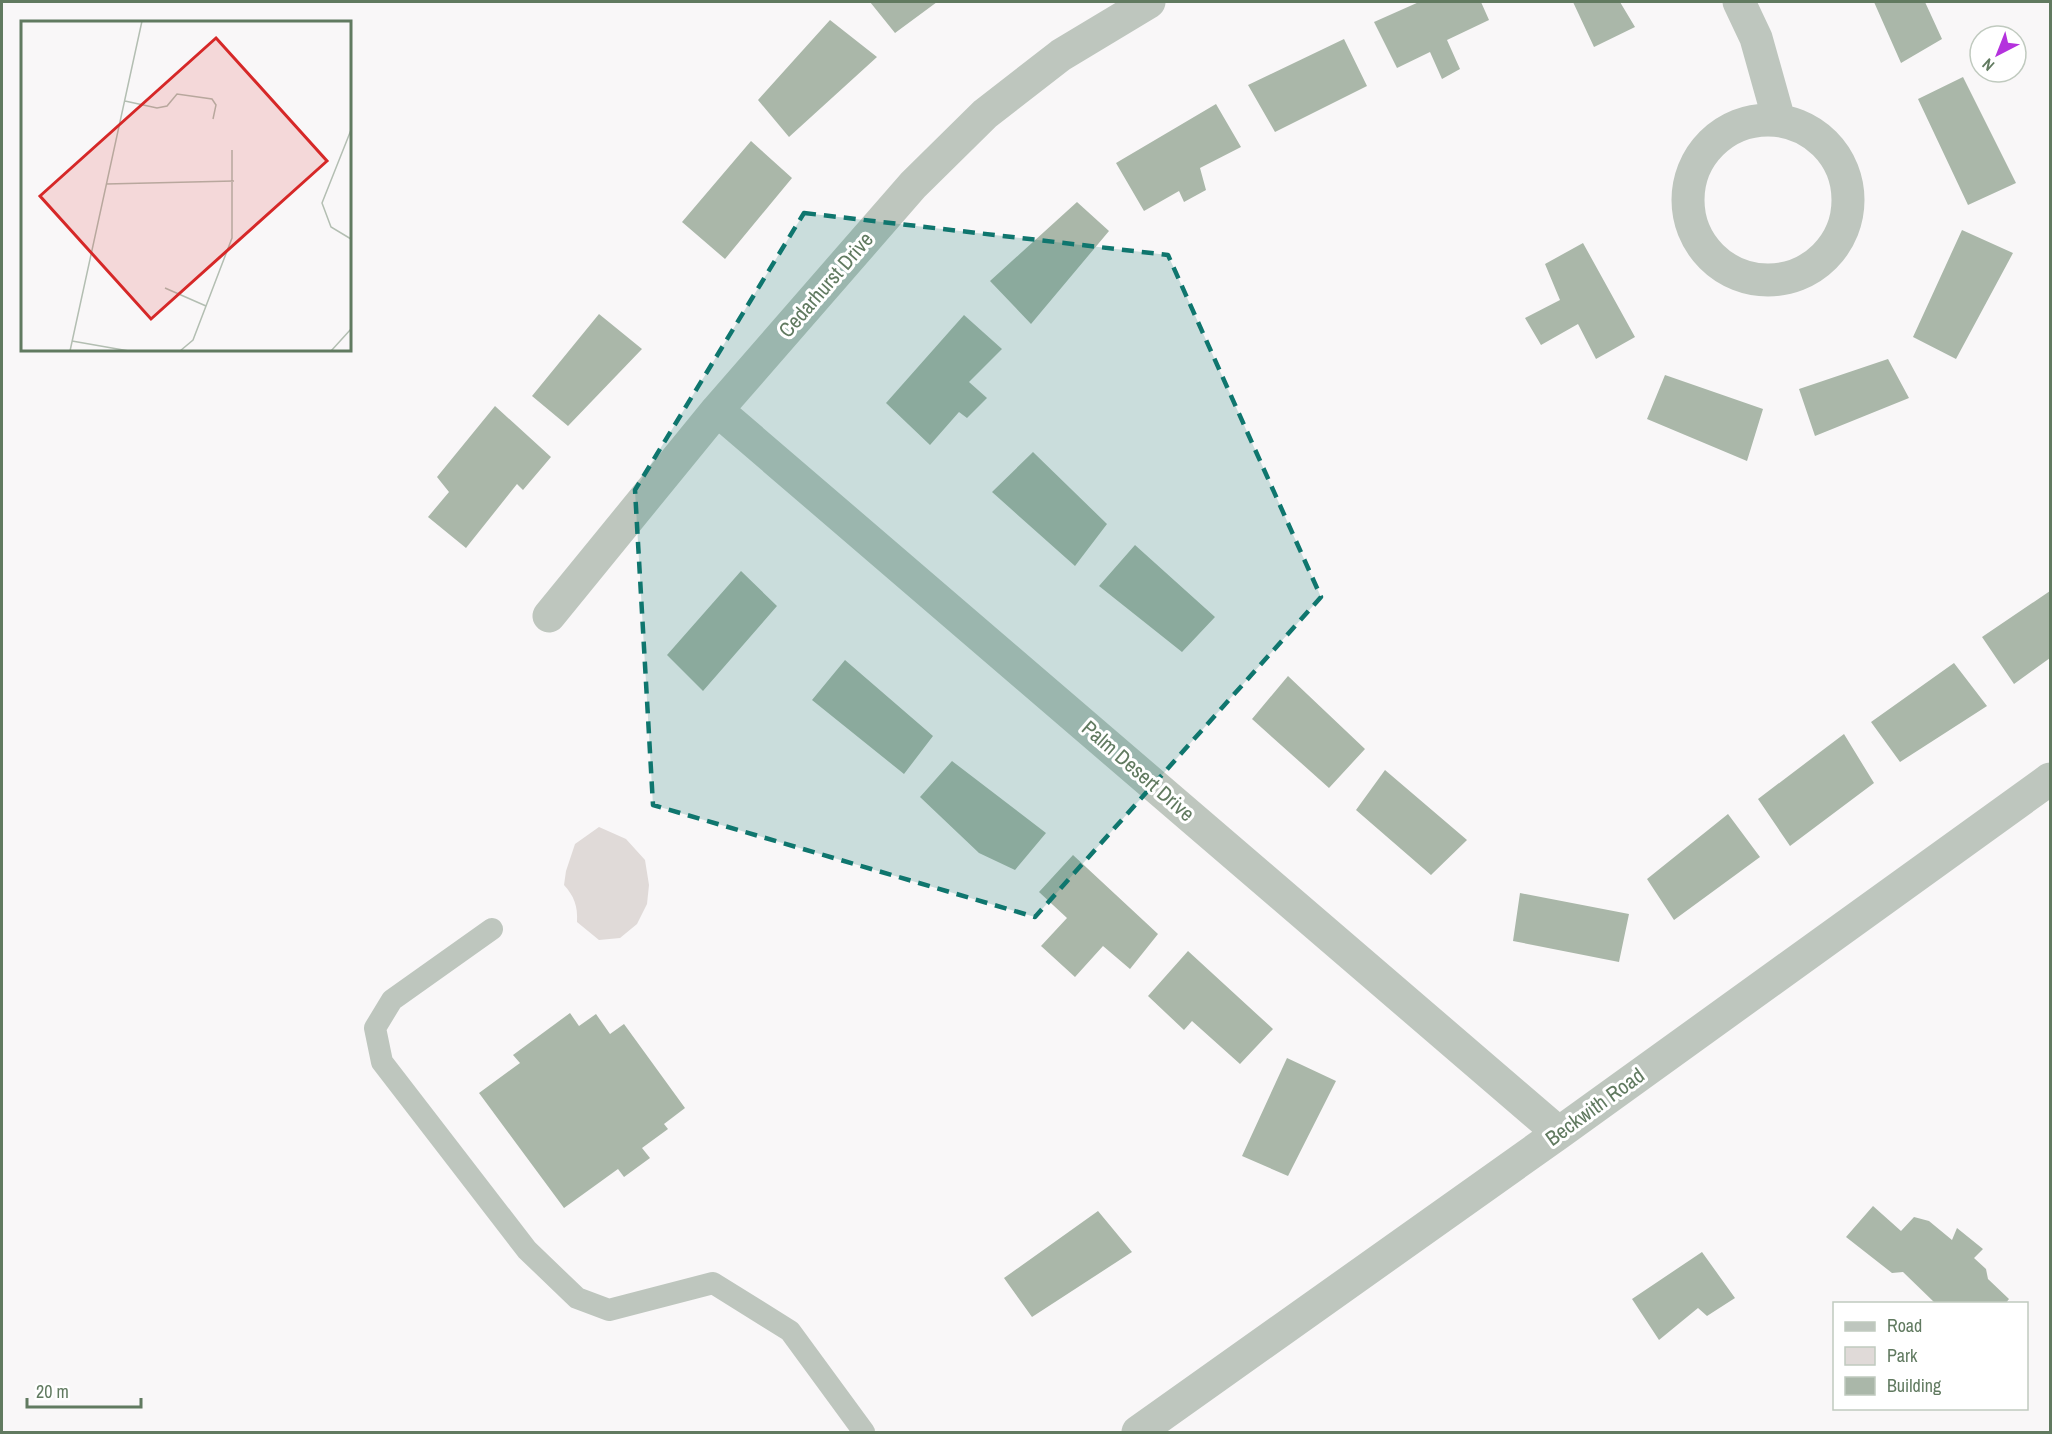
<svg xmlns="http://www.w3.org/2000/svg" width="2052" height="1434" viewBox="0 0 2052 1434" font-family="'Archivo Narrow',sans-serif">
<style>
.green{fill:#e0dad8}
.building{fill:#aab7a9}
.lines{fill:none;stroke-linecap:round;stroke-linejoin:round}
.lane{stroke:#bec6be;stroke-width:22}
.street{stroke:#bec6be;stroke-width:33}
.marked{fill:#0f766e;fill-opacity:0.2;stroke:#0f766e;stroke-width:4.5;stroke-dasharray:12 8;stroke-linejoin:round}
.labels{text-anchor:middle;stroke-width:6;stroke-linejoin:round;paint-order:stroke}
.street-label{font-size:21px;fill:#617a60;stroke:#fff}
.inset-road{fill:none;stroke:#b3beb2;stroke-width:1.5}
.view{fill:#d62828;fill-opacity:0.15;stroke:#d62828;stroke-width:3}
.inset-edge{fill:none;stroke:#617a60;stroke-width:3}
</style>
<rect width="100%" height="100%" fill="#f9f7f8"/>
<!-- green -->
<path class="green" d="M599,827l27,12 19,21 4,25 -2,19 -10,20 -17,14 -21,2 -22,-18c1,-16 -3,-26 -13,-37l2,-14 9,-27z"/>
<!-- building -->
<path class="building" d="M870,2h67l-42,31z
M1419,2h62l8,18 -42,20 13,29 -18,10 -12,-27 -33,16 -23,-46z
M1573,2h47l15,25 -41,20z
M1874,2h51l17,37 -41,24z
M830,20l47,37 -88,80 -31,-37z
M1344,39l23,47 -92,46 -27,-47z
M1963,77l53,106 -48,22 -50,-106z
M1216,104l25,43 -41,21 6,22 -22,12 -5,-11 -35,20 -28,-48z
M751,141l41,37 -67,81 -43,-37z
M1077,202l32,29 -78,93 -41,-43z
M1962,230l51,23 -57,106 -43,-22z
M1583,243l52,94 -39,22 -18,-35 -37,21 -16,-27 35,-18 -15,-36z
M599,314l43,35 -74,77 -36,-30z
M964,315l38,34 -33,33 18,16 -20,20 -8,-6 -29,33 -44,-42z
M1888,359l21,39 -94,38 -16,-47z
M1665,375l98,34 -16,52 -100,-42z
M495,406l56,51 -28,33 -6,-6 -51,64 -38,-31 21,-25 -12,-15z
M1033,452l74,72 -32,42 -83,-74z
M1135,545l80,72 -33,35 -83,-66z
M741,571l36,35 -74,85 -36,-36z
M2050,591v67l-36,26 -32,-47z
M845,660l88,76 -29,38 -92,-74z
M1954,663l33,43 -87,56 -29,-40z
M1288,676l77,73 -36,39 -77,-69z
M1844,734l30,49 -84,63 -32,-47z
M952,761l94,72 -31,37 -36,-17 -59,-56z
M1385,770l82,70 -36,35 -75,-65z
M1728,814l32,43 -86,63 -27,-41z
M1073,855l85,79 -28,35 -27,-23 -28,31 -34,-31 26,-28 -28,-26z
M1520,893l109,21 -10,48 -106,-21z
M1188,951l85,78 -33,35 -48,-43 -8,9 -36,-34z
M570,1013l9,13 17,-12 14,20 14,-10 61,84 -21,16 4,5 -26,19 8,10 -26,19 -6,-8 -54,39 -85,-115 41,-30 -7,-8z
M1287,1058l49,23 -48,95 -46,-20z
M1873,1206l28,25 13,-14 15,4 23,19 5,-12 26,21 -9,9 12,11 2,10 21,20 -4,5h-69l-33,-32 -11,1 -46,-36z
M1098,1211l34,41 -100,65 -28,-39z
M1702,1252l33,46 -28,18 -9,-8 -39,32 -27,-41z"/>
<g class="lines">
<!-- lane -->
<path class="lane" d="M492,929l-100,71 -17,28 7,34 145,188 50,48 32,12 104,-27 77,48 74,101"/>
<!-- street -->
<path class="street" d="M1739,2l17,36 23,82
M1688 200a80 80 0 1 1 160 0a80 80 0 1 1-160 0Z
M717,410l842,723
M549,616l168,-206 196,-225 72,-71 76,-59 88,-53
M1138,1432l421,-299 491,-354"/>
</g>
<!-- marked area -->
<path class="marked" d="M804,213l364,42 153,342 -286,320 -382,-112 -18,-315z"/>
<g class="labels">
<!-- street labels -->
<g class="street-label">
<text transform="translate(826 285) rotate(-49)" y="7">Cedarhurst Drive</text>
<text transform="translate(1138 771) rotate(41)" y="7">Palm Desert Drive</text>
<text transform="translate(1595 1107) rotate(-36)" y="7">Beckwith Road</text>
</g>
</g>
<!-- overview -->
<g transform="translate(21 21)">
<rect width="330" height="330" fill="#f9f7f8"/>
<path class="inset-road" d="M104,80l32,7 10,-2 10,-12 35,5 4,6 -3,14M330,109l-29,73 9,24 20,12M85,163l128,-3M144,267l41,18M51,320l57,10M49,330l72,-330M159,330l13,-11 39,-102v-88M310,330l20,-22"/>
<path class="view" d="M195,17l111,123 -176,158 -111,-123z"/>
<rect width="330" height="330" class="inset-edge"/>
</g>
<!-- border -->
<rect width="2052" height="1434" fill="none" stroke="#617a60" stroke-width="6"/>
<!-- legend -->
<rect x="1833" y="1302" width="195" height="108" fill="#ffffff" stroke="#c0cabf" stroke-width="1.5"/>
<rect x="1845" y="1322" width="30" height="9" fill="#bec6be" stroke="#c0cabf" stroke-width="1.5"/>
<text x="1887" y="1332" font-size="18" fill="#617a60">Road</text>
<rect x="1845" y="1347" width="30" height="18" fill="#e0dad8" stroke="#c0cabf" stroke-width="1.5"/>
<text x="1887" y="1362" font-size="18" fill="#617a60">Park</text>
<rect x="1845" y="1377" width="30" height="18" fill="#aab7a9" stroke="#c0cabf" stroke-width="1.5"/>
<text x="1887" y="1392" font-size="18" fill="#617a60">Building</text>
<!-- north arrow -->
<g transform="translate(1998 54) rotate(222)"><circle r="28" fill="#ffffff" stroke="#c0cabf" stroke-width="1.5"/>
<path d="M0-4.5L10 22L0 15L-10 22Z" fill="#b432dd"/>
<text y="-9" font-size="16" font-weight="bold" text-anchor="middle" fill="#617a60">N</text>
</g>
<!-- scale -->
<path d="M27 1398v9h114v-9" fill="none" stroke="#617a60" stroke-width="3"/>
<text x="36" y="1398" font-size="18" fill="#617a60" stroke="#ffffff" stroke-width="4.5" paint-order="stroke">20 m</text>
</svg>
